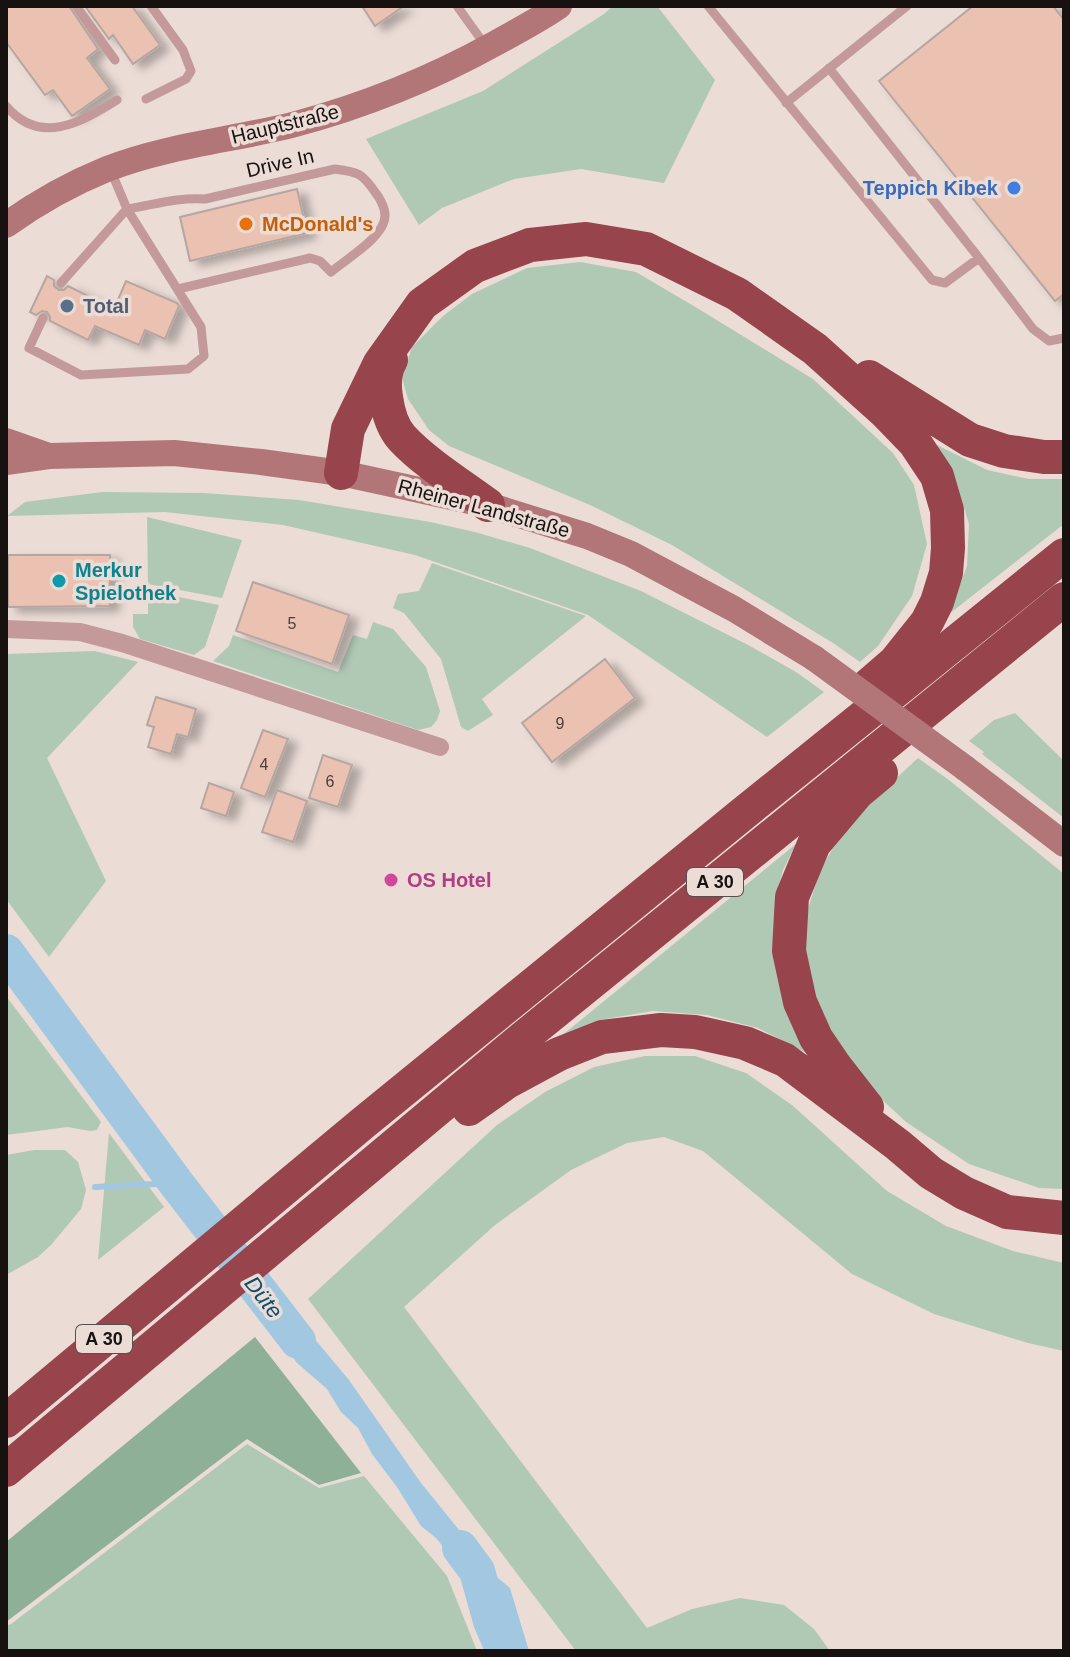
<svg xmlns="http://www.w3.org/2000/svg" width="1070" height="1657" viewBox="0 0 1070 1657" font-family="Helvetica,sans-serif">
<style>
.green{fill:#b0c9b5}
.forest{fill:#8eb096}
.water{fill:#a2c7e0}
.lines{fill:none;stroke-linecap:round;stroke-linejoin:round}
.stream{stroke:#a2c7e0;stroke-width:6}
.river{stroke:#a2c7e0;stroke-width:36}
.building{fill:#ebc1b2;stroke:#b5a6a1;stroke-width:2;filter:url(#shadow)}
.lane{stroke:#c3999a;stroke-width:9}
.street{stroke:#c3999a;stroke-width:18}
.secondary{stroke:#b27679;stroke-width:26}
.highway{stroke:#98444c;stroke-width:34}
.secondary-bridge{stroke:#b27679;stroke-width:26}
.shop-dot{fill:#3f7fe0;stroke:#ebdcd6;stroke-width:3}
.food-dot{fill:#e8710a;stroke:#ebdcd6;stroke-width:3}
.service-dot{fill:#5c6f8a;stroke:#ebdcd6;stroke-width:3}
.culture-dot{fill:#0f9aa8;stroke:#ebdcd6;stroke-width:3}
.hotel-dot{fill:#d1479c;stroke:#ebdcd6;stroke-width:3}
.labels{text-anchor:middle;stroke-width:7;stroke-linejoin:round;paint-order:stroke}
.number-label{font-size:16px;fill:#4c3e38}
.shield{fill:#ebdcd6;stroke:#574f4b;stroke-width:2}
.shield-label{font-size:18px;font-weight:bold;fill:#171210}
.street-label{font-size:20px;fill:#171210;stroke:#ebdcd6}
.shop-label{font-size:20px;font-weight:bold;fill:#366cbe;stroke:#ebdcd6;text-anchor:end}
.food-label{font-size:20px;font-weight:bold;fill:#c56008;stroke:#ebdcd6;text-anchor:start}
.service-label{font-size:20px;font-weight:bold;fill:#4e5e75;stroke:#ebdcd6;text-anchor:start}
.culture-label{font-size:20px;font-weight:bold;fill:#0d838f;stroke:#ebdcd6;text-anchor:start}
.hotel-label{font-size:20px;font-weight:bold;fill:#b23c85;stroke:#ebdcd6;text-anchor:start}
.water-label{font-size:22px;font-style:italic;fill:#0a4c6d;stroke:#ebdcd6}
</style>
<defs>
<filter id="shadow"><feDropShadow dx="9" dy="5" stdDeviation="4" flood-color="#0004"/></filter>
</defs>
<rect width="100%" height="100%" fill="#ebdcd6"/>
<!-- green -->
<path class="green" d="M613,6h44l58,74 -51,103 -83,-14 -67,10 -72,29 -23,17 -53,-86 117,-48 121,-77z
M580,262l56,10 61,36 116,71 80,74 21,32 13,59 -15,52 -34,50 -18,16 -27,-19 -161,-98 -82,-40 -141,-59 -20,-16 -21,-31 -6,-21 10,-31 31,-31 29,-22 55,-26z
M937,445l50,25 42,9h35v45l-115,90 18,-48 2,-42 -13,-43z
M102,492l102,1 95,7 131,22 45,10 55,16 111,43 109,55 46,26 28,20 -57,45 -179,-122 -173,-60 -132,-30 -118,-13 -158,4 18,-14z
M147,517l95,23 -20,58 -74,-14z
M432,563l154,53 -104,83 11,16 -25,16 -7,-4 -20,-68 -37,-46 -11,-5 5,-14 21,-3z
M148,591l71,14 -14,42 -11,8 -54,-16 -7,-12v-13h15z
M373,622l20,7 33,38 14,44 -3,9 -6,7 -13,3 -205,-69 16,-15 4,-11 105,37 15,-37 14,4z
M95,651l43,11 -91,96 59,123 -57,76 -43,-58v-245z
M1015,713l49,48v57l-82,-64 2,-2 -15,-11 25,-21z
M918,758l31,22 115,94v315l-25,-1 -70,-24 -63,-42 -45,-42 -45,-65 -12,-48v-45l16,-52 18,-30 25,-31z
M796,844l-13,26 -8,28 37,158 -54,-28 -51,-13 -54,-4 -54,9 -45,22z
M6,996l95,126 -4,8 -7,1 -22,-4 -62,8z
M645,1056h50l51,17 46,32 95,86 59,35 67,25 51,12v88l-36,-8 -94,-29 -82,-40 -149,-123 -39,-14 -37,6 -56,27 -76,55 -91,82 243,321 45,-19 48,-11 44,7 30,24 16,22h-254l-268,-352 189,-174 48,-33 49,-25z
M109,1133l55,74 -66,53z
M34,1150h31l13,12 8,28 -5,19 -30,36 -13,12 -32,18v-120z
M247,1444l72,44 45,-12 83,100 30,75h-471v-25l5,-2z"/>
<!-- forest -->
<path class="forest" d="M255,1337l106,136 -42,12 -72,-46 -241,183v-80z"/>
<!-- water -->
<path class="water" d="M281,1290l17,29 51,61 72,103 77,95 12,10 19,63h-27l3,-8 -18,-48 -18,-23 -13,-9 -20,-25 -15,-12 -24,-39 -25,-33 -14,-26 -17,-16 -14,-23 -31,-27 -16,-29 -18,-26z"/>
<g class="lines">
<!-- stream -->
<path class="stream" d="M95,1187l81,-4"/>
<!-- river -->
<path class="river" d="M6,952l170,231 122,158
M460,1548l17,23 14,50 13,30"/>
</g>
<!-- building -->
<path class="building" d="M6,6h63l29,43 -11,9 23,31 -38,27 -19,-26 -8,5 -39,-53z
M85,6h47l28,39 -27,19 -20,-29 -4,4z
M362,6h42l-29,20z
M973,6h80l11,14v274l-9,7 -176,-220z
M297,189l10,44 -117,28 -10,-44z
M47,276l7,4v6l5,4h5l4,-4 46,23 12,-28 51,22 2,3 -14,33 -20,-9 -6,15 -44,-19 -7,14 -38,-19v-4l-3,-5 -5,-1 -6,4 -6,-3z
M8,555h102v51l-102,1z
M253,582l96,33 -17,49 -96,-33z
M605,659l30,39 -83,64 -30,-39z
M156,697l40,12 -8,28 -11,-3 -6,20 -23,-7 6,-20 -7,-2z
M263,730l25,9 -23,58 -24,-9z
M323,755l29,10 -14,42 -29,-9z
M209,783l25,9 -8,24 -25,-8z
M277,790l30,11 -14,41 -31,-10z"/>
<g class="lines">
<!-- lane -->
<path class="lane" d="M76,6l39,54
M457,6l28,39
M708,6l224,274 13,3 34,-25
M829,68l150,190 54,71 16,12 15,-3
M146,99l40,-20 5,-8 -8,-21 -32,-44
M786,103l121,-97
M6,106c34,40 74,17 111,-6
M127,209c26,-4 51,-12 78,-10l130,-30c23,3 27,4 40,23 5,6 10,16 10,23 1,21 -39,44 -54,57l-11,-11 -10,-3 -132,31
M61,283l66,-74
M43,318l-14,30 52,27 107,-6 16,-13 -3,-29 -74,-118 -16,-38"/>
<!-- street -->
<path class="street" d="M6,629l74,3 42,11 318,104"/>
<!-- secondary -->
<path class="secondary" d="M6,225c32,-23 64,-41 101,-56 59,-23 124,-29 185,-44 72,-19 139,-46 204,-82 21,-12 43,-23 63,-37
M6,441l40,14
M6,462l43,-6 125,-3 87,9 80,11 147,32 99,31 44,18 103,55 80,49
M965,768l99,76"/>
<!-- highway -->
<path class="highway" d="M391,360c-7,12 -7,25 -5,37 2,15 6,30 16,41 22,24 59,47 86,67
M869,377l101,63 34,11 40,6h20
M341,473l7,-44 32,-66 42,-59 53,-38 55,-21 56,-6 60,10 91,45 78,55 69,62 31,32 22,33 10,34 1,38 -2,25 -9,29 -10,20 -32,40 -30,26
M867,1107l-32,-41 -19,-28 -16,-36 -11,-51 3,-54 22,-53 43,-51 24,-20
M469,1109l38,-27 52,-28 43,-17 59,-7 34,2 50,11 40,17 113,85 33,28 33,20 43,19 57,6
M6,1421l357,-298 377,-307 324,-261
M6,1470l512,-428 546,-443"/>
<!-- secondary-bridge -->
<path class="secondary-bridge" d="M814,658l151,110"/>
</g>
<!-- markers -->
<circle class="shop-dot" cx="1014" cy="188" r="8"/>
<circle class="food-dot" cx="246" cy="224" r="8"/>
<circle class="service-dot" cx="67" cy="306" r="8"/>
<circle class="culture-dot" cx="59" cy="581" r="8"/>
<circle class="hotel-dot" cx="391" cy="880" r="8"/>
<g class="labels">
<!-- number labels -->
<g class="number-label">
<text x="292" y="629">5</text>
<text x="560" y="729">9</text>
<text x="264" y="770">4</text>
<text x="330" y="787">6</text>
</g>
<!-- shield labels -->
<g class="shield">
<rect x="687" y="868" width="56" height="28" rx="6"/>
<rect x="76" y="1325" width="56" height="28" rx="6"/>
</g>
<g class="shield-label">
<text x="715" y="888">A 30</text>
<text x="104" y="1345">A 30</text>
</g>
<!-- street labels -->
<g class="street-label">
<text transform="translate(285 124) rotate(-14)" y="7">Hauptstraße</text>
<text transform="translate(280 163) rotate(-13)" y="7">Drive In</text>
<text transform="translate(484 508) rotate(15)" y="7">Rheiner Landstraße</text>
</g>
<!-- shop labels -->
<g class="shop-label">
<text x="998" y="195">Teppich Kibek</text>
</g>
<!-- food labels -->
<g class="food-label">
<text x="262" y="231">McDonald's</text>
</g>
<!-- service labels -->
<g class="service-label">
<text x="83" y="313">Total</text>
</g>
<!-- culture labels -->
<g class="culture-label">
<text x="75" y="577">Merkur<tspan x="75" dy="23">Spielothek</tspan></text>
</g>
<!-- hotel labels -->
<g class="hotel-label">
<text x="407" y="887">OS Hotel</text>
</g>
<!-- water labels -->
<g class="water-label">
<text transform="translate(264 1297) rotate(52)" y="8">Düte</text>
</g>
</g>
<!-- border -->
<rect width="1070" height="1657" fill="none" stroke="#171210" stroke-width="16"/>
</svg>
